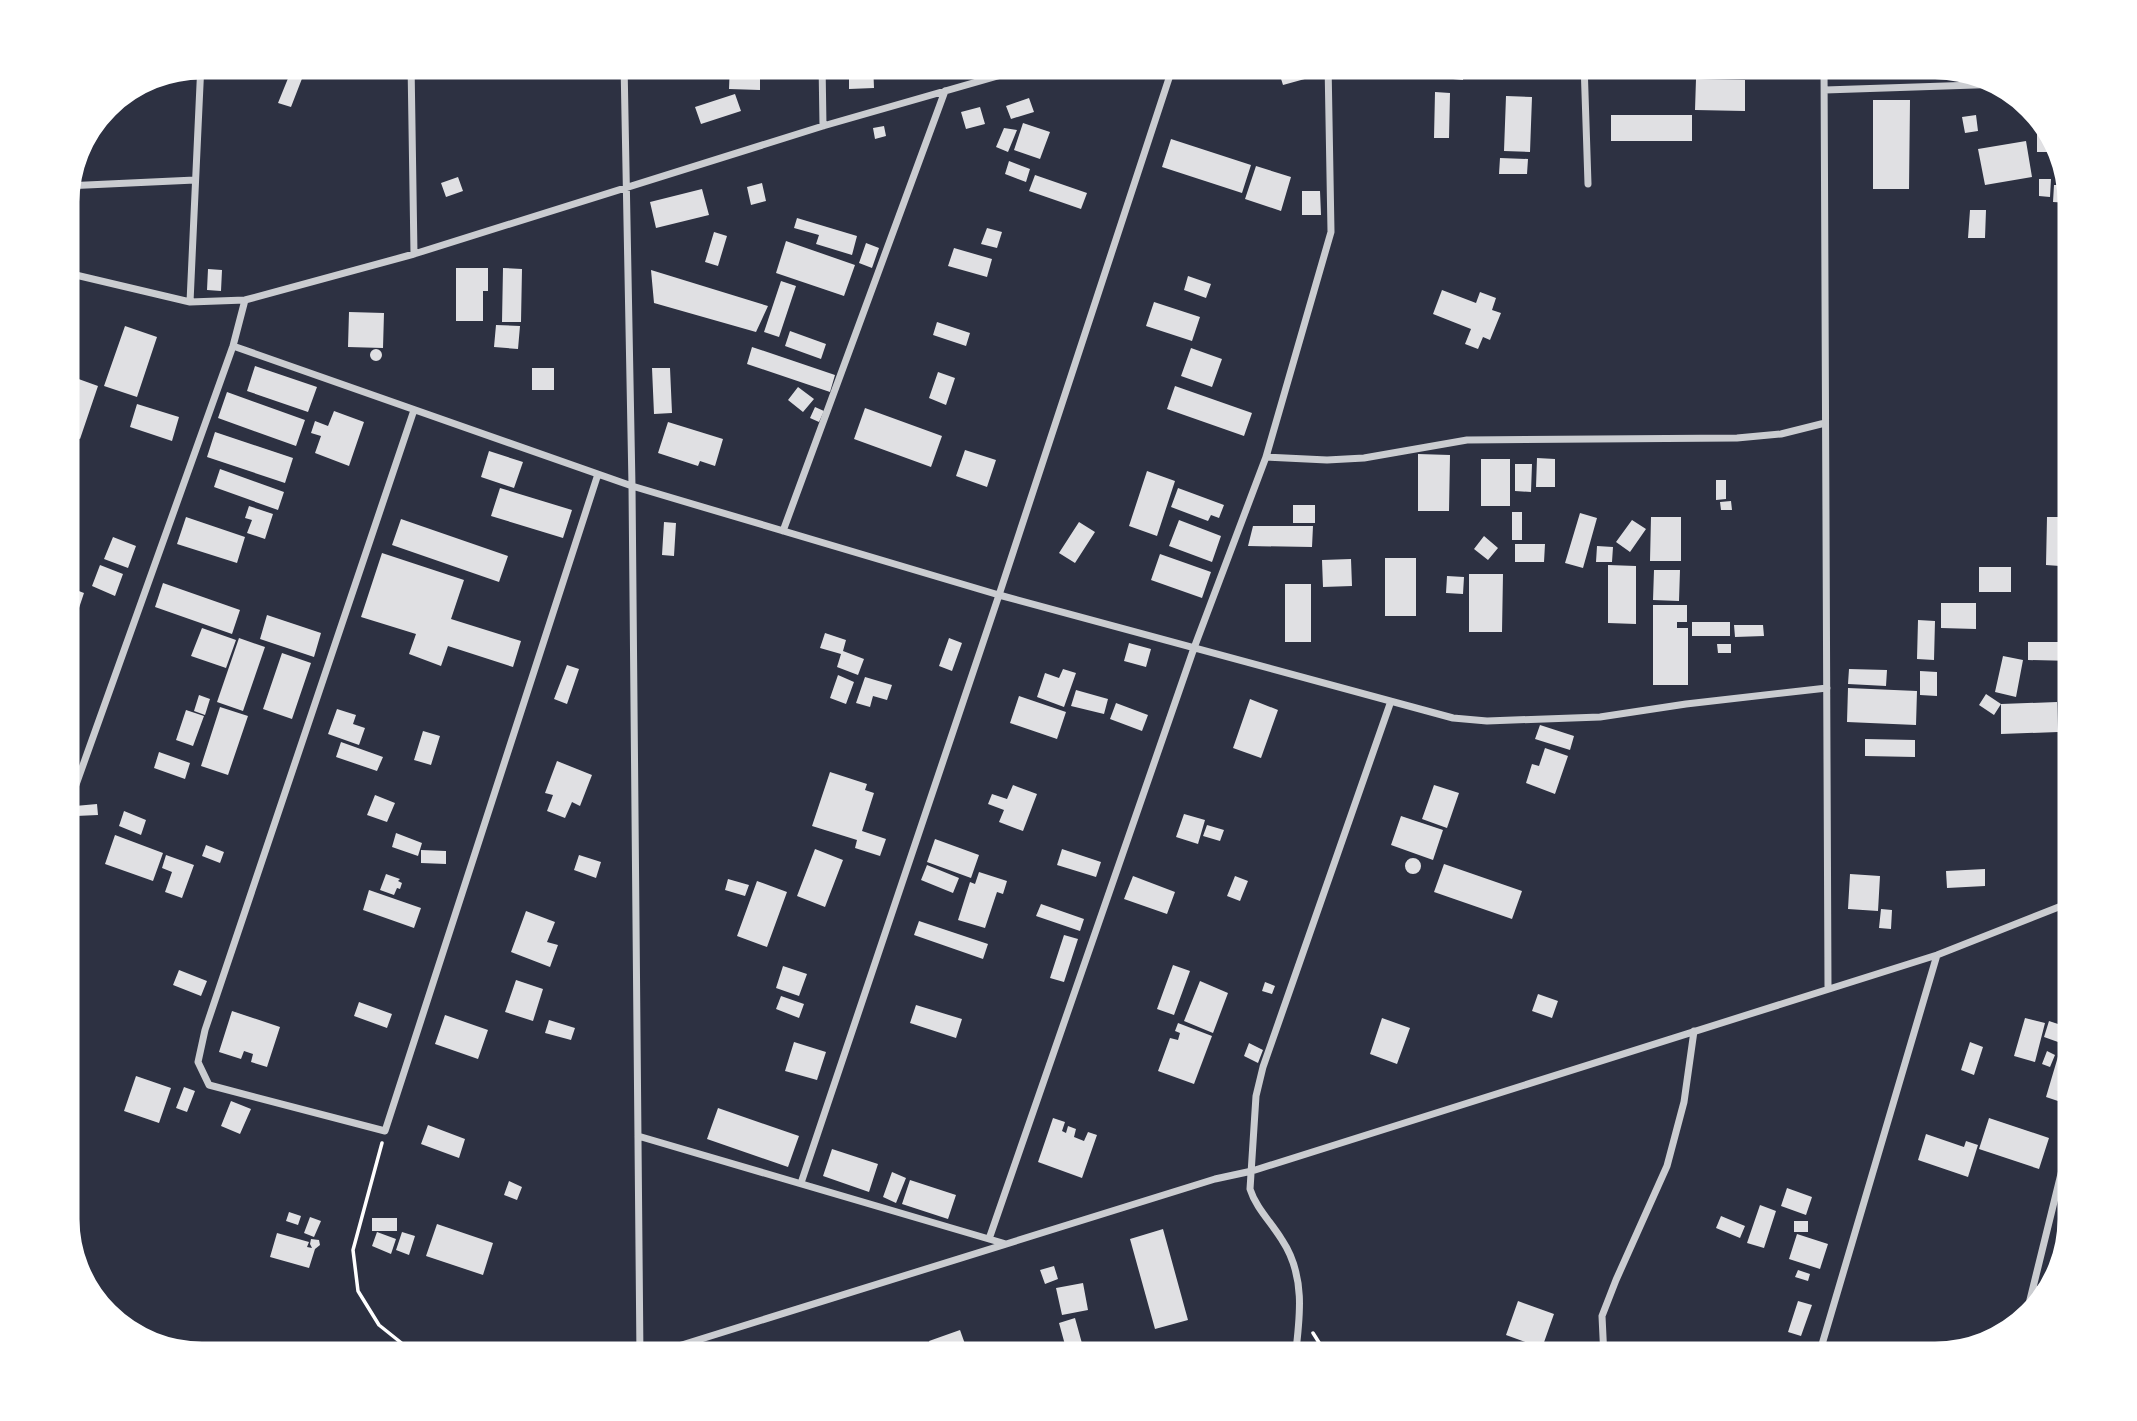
<svg xmlns="http://www.w3.org/2000/svg" width="2137" height="1421" viewBox="0 0 2137 1421" font-family="'Archivo Narrow',sans-serif">
<style>
.building{fill:#e0e0e3}
.lines{fill:none;stroke-linecap:round;stroke-linejoin:round}
.path{stroke:#fff;stroke-width:3.5}
.minor{stroke:#caccd0;stroke-width:7}
.rim{fill:none;stroke:#fff;stroke-width:9}
</style>
<rect width="100%" height="100%" fill="#2d3142"/>
<!-- building -->
<path class="building" d="M226,63h49v8h-49z
M661,63h28l1,14 -29,1z
M730,63h30v27l-31,-1z
M849,63h24l1,25 -25,1z
M1276,63h32l4,14 -29,8z
M1453,63h11l-1,17 -10,-1z
M291,71l12,5 -12,31 -13,-4z
M149,74v12l-18,-1 6,-3z
M1696,79l49,1v31l-50,-1z
M1435,92l15,1 -1,45h-15z
M735,94l6,17 -40,13 -6,-17z
M1506,96l26,1 -2,55 -26,-1z
M1029,98l5,14 -23,7 -5,-13z
M1873,100h37l-1,89h-36z
M980,107l5,17 -19,5 -5,-17z
M2037,113l17,19v20h-17z
M1611,115h81v26h-81z
M1976,115l2,16 -13,2 -3,-16z
M1023,123l27,9 -10,27 -26,-9z
M884,126l2,10 -11,3 -2,-11z
M1004,128l13,2 -9,22 -12,-5z
M1171,139l80,26 -9,28 -80,-26z
M2026,141l6,36 -47,8 -7,-36z
M1500,158l28,1 -1,15h-28z
M1009,161l21,8 -4,13 -21,-8z
M1256,166l35,11 -10,34 -36,-12z
M1035,175l52,18 -6,16 -52,-18z
M458,177l5,14 -17,6 -5,-14z
M2039,179h12l-1,18 -11,-1z
M762,183l4,18 -15,4 -4,-18z
M2054,185h16l1,18 -18,-1z
M702,189l7,26 -53,13 -6,-26z
M1302,191h18l1,24h-19z
M1970,210h16l-1,28h-17z
M797,218l60,18 -5,19 -36,-11 3,-9 -25,-7z
M987,228l15,4 -5,16 -16,-4z
M714,232l13,4 -9,30 -13,-4z
M786,241l69,24 -11,31 -68,-23z
M866,243l13,5 -7,20 -13,-5z
M954,248l38,11 -5,18 -39,-11z
M456,268h32v23h-5v30h-27z
M503,268l19,1 -1,53h-19z
M208,269l14,1 -1,21 -14,-1z
M651,270l117,36 -12,26 -102,-29z
M1188,276l23,8 -5,14 -22,-8z
M781,281l15,5 -17,51 -15,-5z
M1442,290l34,13 4,-11 16,6 -4,12 9,3 -11,27 -7,-3 -5,12 -13,-5 6,-15 -38,-15z
M1154,302l46,15 -8,24 -46,-15z
M349,312l35,1 -1,35 -35,-1z
M937,322l33,11 -4,13 -33,-11z
M496,325l24,1 -2,23 -24,-2z
M125,326l32,11 -20,60 -33,-11z
M790,331l36,13 -5,15 -36,-13z
M752,347l83,28 -5,17 -83,-28z
M1191,348l31,11 -10,28 -31,-11z
M370 355a6 6 0 1 1 12 0a6 6 0 1 1-12 0Z
M255,366l62,21 -9,25 -61,-21z
M532,368h22v22h-22z
M652,368h18l2,45 -18,1z
M938,372l17,6 -9,27 -17,-7z
M73,377l25,9 -18,53 -17,-6v-27z
M1175,386l77,27 -8,23 -77,-27z
M798,387l16,12 -11,13 -15,-12z
M227,392l78,28 -9,26 -78,-28z
M137,404l42,13 -7,24 -42,-14z
M815,407l9,4 -5,11 -9,-4z
M865,408l77,28 -11,31 -77,-28z
M334,411l30,11 -15,44 -34,-13 6,-17 -10,-3 4,-12 13,5z
M668,422l55,17 -8,27 -15,-5 -2,5 -40,-13z
M215,432l78,26 -8,25 -78,-26z
M965,450l31,10 -9,27 -31,-11z
M489,451l34,11 -9,26 -33,-11z
M1418,454l32,1 -1,56h-31z
M1537,458l18,1v28h-19z
M1481,459h29v47h-29z
M1515,464h17l-1,28 -16,-1z
M220,469l64,23 -6,18 -64,-23z
M1147,471l28,10 -18,55 -28,-10z
M63,474l12,5 -10,28 -2,-1z
M1716,480h10v19l-10,1z
M500,488l72,22 -9,28 -72,-22z
M1178,488l46,17 -5,13 -8,-3 -3,6 -37,-14z
M1731,501l1,9h-11l-1,-8z
M1293,505h22v18h-22z
M249,506l24,8 -8,25 -18,-6 5,-13 -7,-2z
M1512,512h10v28h-10z
M1580,513l17,5 -14,50 -18,-5z
M186,517l59,20 -8,26 -60,-19z
M1651,517h30v44h-31z
M2047,517h15l-2,49 -14,-1z
M401,519l107,37 -9,26 -107,-37z
M1179,520l42,16 -9,26 -43,-16z
M1632,520l14,9 -16,23 -14,-10z
M664,522l12,1 -2,33 -12,-1z
M1079,522l16,10 -20,31 -16,-10z
M1253,526h60l-1,21 -64,-1z
M1484,536l14,12 -10,12 -14,-11z
M113,537l23,9 -8,22 -24,-9z
M1515,544h30l-1,18h-29z
M1597,546l16,1 -1,15h-16z
M382,553l82,27 -13,39 70,22 -8,26 -65,-21 -7,20 -32,-12 7,-20 -55,-17z
M1160,554l51,18 -9,26 -51,-18z
M1385,558h31v58h-31z
M1351,559l1,27 -29,1 -1,-27z
M100,565l23,9 -8,22 -23,-10z
M1608,565l28,1v58l-28,-1z
M1979,567h32v25h-32z
M1654,570h26l-1,31 -26,-1z
M1469,574h34l-1,58h-33z
M1447,576l17,1 -1,17 -17,-1z
M163,583l77,27 -8,24 -77,-27z
M1285,584h26v58h-26z
M63,585l21,8 -9,27 -12,-5z
M1941,603h35v26l-35,-1z
M1653,605h34v17h-10v6h11v57h-35z
M267,615l54,18 -7,24 -54,-18z
M1918,620l17,1 -1,39 -17,-1z
M1692,622h38v14h-38z
M1734,625h29l1,11 -29,1z
M202,628l34,12 -10,28 -35,-12z
M825,633l21,7 -3,11 21,8 -6,16 -21,-8 4,-13 -21,-6z
M239,638l26,9 -22,64 -26,-9z
M949,638l13,5 -10,28 -13,-5z
M2028,642h46v19l-46,-1z
M1129,643l22,6 -5,18 -22,-6z
M1717,644h14v9h-13z
M282,653l29,10 -19,56 -29,-10z
M2003,656l20,4 -7,37 -21,-5z
M567,665l12,4 -12,35 -13,-5z
M1063,669l13,4 -12,34 -27,-10 8,-24 14,5z
M1849,669l38,1 -1,16 -38,-2z
M1920,671l17,1v24l-17,-1z
M838,675l16,7 -8,22 -16,-6z
M865,677l27,8 -5,15 -14,-4 -3,11 -14,-4z
M1848,688l69,3 -1,34 -69,-3z
M1076,690l32,9 -4,15 -33,-8z
M1986,694l15,10 -7,11 -15,-10z
M199,695l11,4 -5,16 -11,-4z
M1019,696l47,16 -9,27 -47,-16z
M1250,699l28,11 -17,48 -28,-10z
M2057,702l1,30 -57,2v-30z
M1116,703l32,12 -6,16 -32,-12z
M220,707l28,9 -20,59 -27,-9z
M337,709l19,6 -3,9 12,4 -6,17 -31,-11z
M186,710l18,6 -11,30 -17,-6z
M1540,725l34,11 -4,14 -35,-11z
M423,731l17,5 -9,29 -17,-5z
M1865,739l50,1v17l-50,-1z
M341,742l42,15 -6,14 -41,-14z
M1545,748l23,8 -13,38 -29,-11 6,-19 7,2z
M2074,751v33l-9,1v-33z
M159,752l31,11 -5,16 -31,-11z
M557,761l35,14 -12,31 -8,-4 -7,16 -18,-7 6,-16 -8,-2z
M830,772l37,12 -2,6 9,3 -12,38 24,8 -6,17 -25,-8 2,-8 -45,-14z
M1013,785l24,9 -14,37 -24,-9 5,-12 -16,-6 4,-10 15,5z
M1434,785l25,8 -12,35 -25,-9z
M375,795l20,8 -8,19 -20,-7z
M97,804l1,11 -22,1 -1,-10z
M124,811l22,9 -5,15 -22,-9z
M1184,814l21,6 -7,24 -22,-7z
M1401,816l42,14 -10,30 -42,-15z
M1207,825l17,5 -4,11 -17,-5z
M396,833l26,10 -4,13 -26,-9z
M115,835l48,18 -10,28 -48,-17z
M935,839l44,16 -8,23 -44,-16z
M206,845l18,7 -4,11 -18,-7z
M815,849l28,11 -18,47 -28,-11z
M1062,849l39,13 -5,15 -39,-12z
M421,850l25,1v13l-25,-1z
M166,855l28,10 -12,33 -17,-6 7,-20 -10,-4z
M579,855l22,7 -5,16 -22,-8z
M1405 866a8 8 0 1 1 16 0a8 8 0 1 1-16 0Z
M1444,864l78,27 -10,28 -78,-27z
M927,865l32,13 -6,15 -32,-13z
M1985,869v17l-38,2 -1,-17z
M979,872l28,9 -4,13 -6,-2 -12,36 -27,-8 12,-38 5,2z
M386,874l14,5 -2,2 4,2 -2,6 -3,-1 -3,7 -14,-5z
M1850,874l30,2 -2,35 -30,-2z
M1133,876l42,16 -8,22 -43,-15z
M1235,876l13,5 -8,20 -13,-5z
M728,879l21,6 -4,11 -20,-6z
M757,881l30,11 -20,55 -30,-11z
M369,890l52,18 -7,20 -51,-18z
M1041,904l43,15 -4,12 -44,-15z
M1881,909l11,1 -1,19 -12,-1z
M526,911l29,11 -8,20 11,3 -8,22 -39,-15z
M919,921l69,23 -5,15 -69,-24z
M1064,935l14,4 -14,43 -14,-4z
M1173,965l17,6 -16,44 -17,-6z
M783,966l24,8 -8,22 -23,-8z
M179,970l28,11 -6,15 -28,-11z
M516,980l27,9 -10,32 -28,-9z
M1200,981l28,12 -15,40 -29,-12z
M1265,982l10,4 -3,8 -10,-3z
M1538,994l20,7 -6,17 -20,-7z
M781,996l23,8 -5,14 -23,-9z
M359,1002l33,12 -5,14 -33,-12z
M916,1005l46,14 -6,19 -46,-15z
M232,1011l48,16 -13,40 -16,-5 2,-8 -9,-3 -3,8 -22,-7z
M445,1015l43,15 -10,29 -43,-15z
M1382,1018l28,10 -13,36 -27,-10z
M2025,1018l20,5 -10,39 -21,-6z
M549,1020l26,8 -4,12 -26,-7z
M2049,1021l15,5 -6,16 -14,-5z
M1178,1023l34,13 -18,48 -36,-13 12,-33 8,2 2,-7 -5,-2z
M2065,1033l9,3v21l-13,45 -15,-5z
M794,1042l32,10 -9,28 -32,-9z
M1970,1042l13,5 -9,28 -13,-5z
M1249,1043l14,7 -5,13 -14,-7z
M2047,1051l8,4 -5,12 -8,-3z
M136,1076l35,12 -12,35 -35,-12z
M184,1087l11,4 -8,21 -11,-4z
M231,1101l20,8 -11,25 -19,-8z
M718,1108l81,28 -11,31 -81,-28z
M1053,1118l12,4 -3,9 4,2 2,-7 8,3 -2,8 10,4 4,-9 9,3 -15,43 -44,-16z
M1989,1118l60,20 -10,31 -60,-20z
M428,1125l37,14 -6,19 -38,-14z
M1926,1134l38,13 2,-6 12,4 -10,32 -50,-17z
M832,1149l46,15 -9,28 -46,-16z
M892,1172l14,6 -10,25 -13,-6z
M910,1180l46,15 -8,24 -46,-15z
M509,1181l13,6 -5,13 -13,-5z
M1787,1188l25,9 -6,18 -25,-9z
M1760,1205l16,6 -12,37 -17,-5z
M289,1212l12,4 -3,9 -12,-4z
M1721,1216l24,10 -5,12 -24,-10z
M310,1217l11,4 -7,16 -10,-4z
M372,1218h25v13h-25z
M1794,1221h14v11h-14z
M437,1224l56,19 -10,32 -57,-19z
M1163,1229l25,91 -33,9 -25,-90z
M377,1232l19,7 -5,15 -19,-8z
M402,1232l13,4 -6,19 -13,-5z
M277,1233l32,9 -2,5 5,1 -2,-4 1,-5 8,1 1,5 -5,4 -6,19 -39,-11z
M1797,1234l31,10 -8,25 -31,-10z
M1054,1266l4,13 -13,5 -5,-14z
M1798,1270l12,4 -2,7 -13,-4z
M1083,1283l5,27 -26,5 -6,-27z
M1518,1301l36,13 -12,34 -36,-13z
M1798,1301l14,4 -11,31 -13,-4z
M1075,1318l8,29 -16,5 -8,-29z
M960,1330l10,28h-35l-6,-17z"/>
<g class="lines">
<!-- path -->
<path class="path" d="M382,1143l-29,107 5,41 21,34 30,24 81,9
M1313,1333l12,19 16,6"/>
<!-- minor -->
<path class="minor" d="M411,63l3,191
M624,63l8,423 8,872 575,-179 37,-8 685,-216 137,-54
M822,63l1,63
M1584,63l4,121
M1824,63l4,926
M1825,90l180,-6
M65,186l130,-6
M63,272l127,30 55,-2 169,-46 409,-128 220,-63
M190,302l11,-239
M233,346l399,140 367,109 454,123 34,3 113,-4 86,-13 141,-16
M414,410l-209,620 -7,32 11,23 176,46 213,-657
M1266,457l61,3 37,-2 103,-18 270,-2 44,-4 44,-11
M783,531l162,-440
M63,821l170,-475 12,-46
M638,1136l368,108
M801,1183l198,-588 175,-532
M989,1239l205,-591 72,-191 65,-225 -3,-169
M2034,1287l11,14
M2025,1320l49,-199
M1295,1358c5,-40 11,-82 -13,-118 -11,-18 -26,-32 -32,-51l6,-93 7,-29 128,-366
M1604,1358l-2,-42 14,-36 51,-114 17,-64 10,-71
M1818,1358l119,-403"/>
</g>
<!-- crop -->
<path d="M0 0H2137V1421H0ZM202 75H1935A127 127 0 0 1 2062 202V1219A127 127 0 0 1 1935 1346H202A127 127 0 0 1 75 1219V202A127 127 0 0 1 202 75Z" fill="#fff" fill-rule="evenodd"/>
<path class="rim" d="M202 75H1935A127 127 0 0 1 2062 202V1219A127 127 0 0 1 1935 1346H202A127 127 0 0 1 75 1219V202A127 127 0 0 1 202 75Z"/>
</svg>
